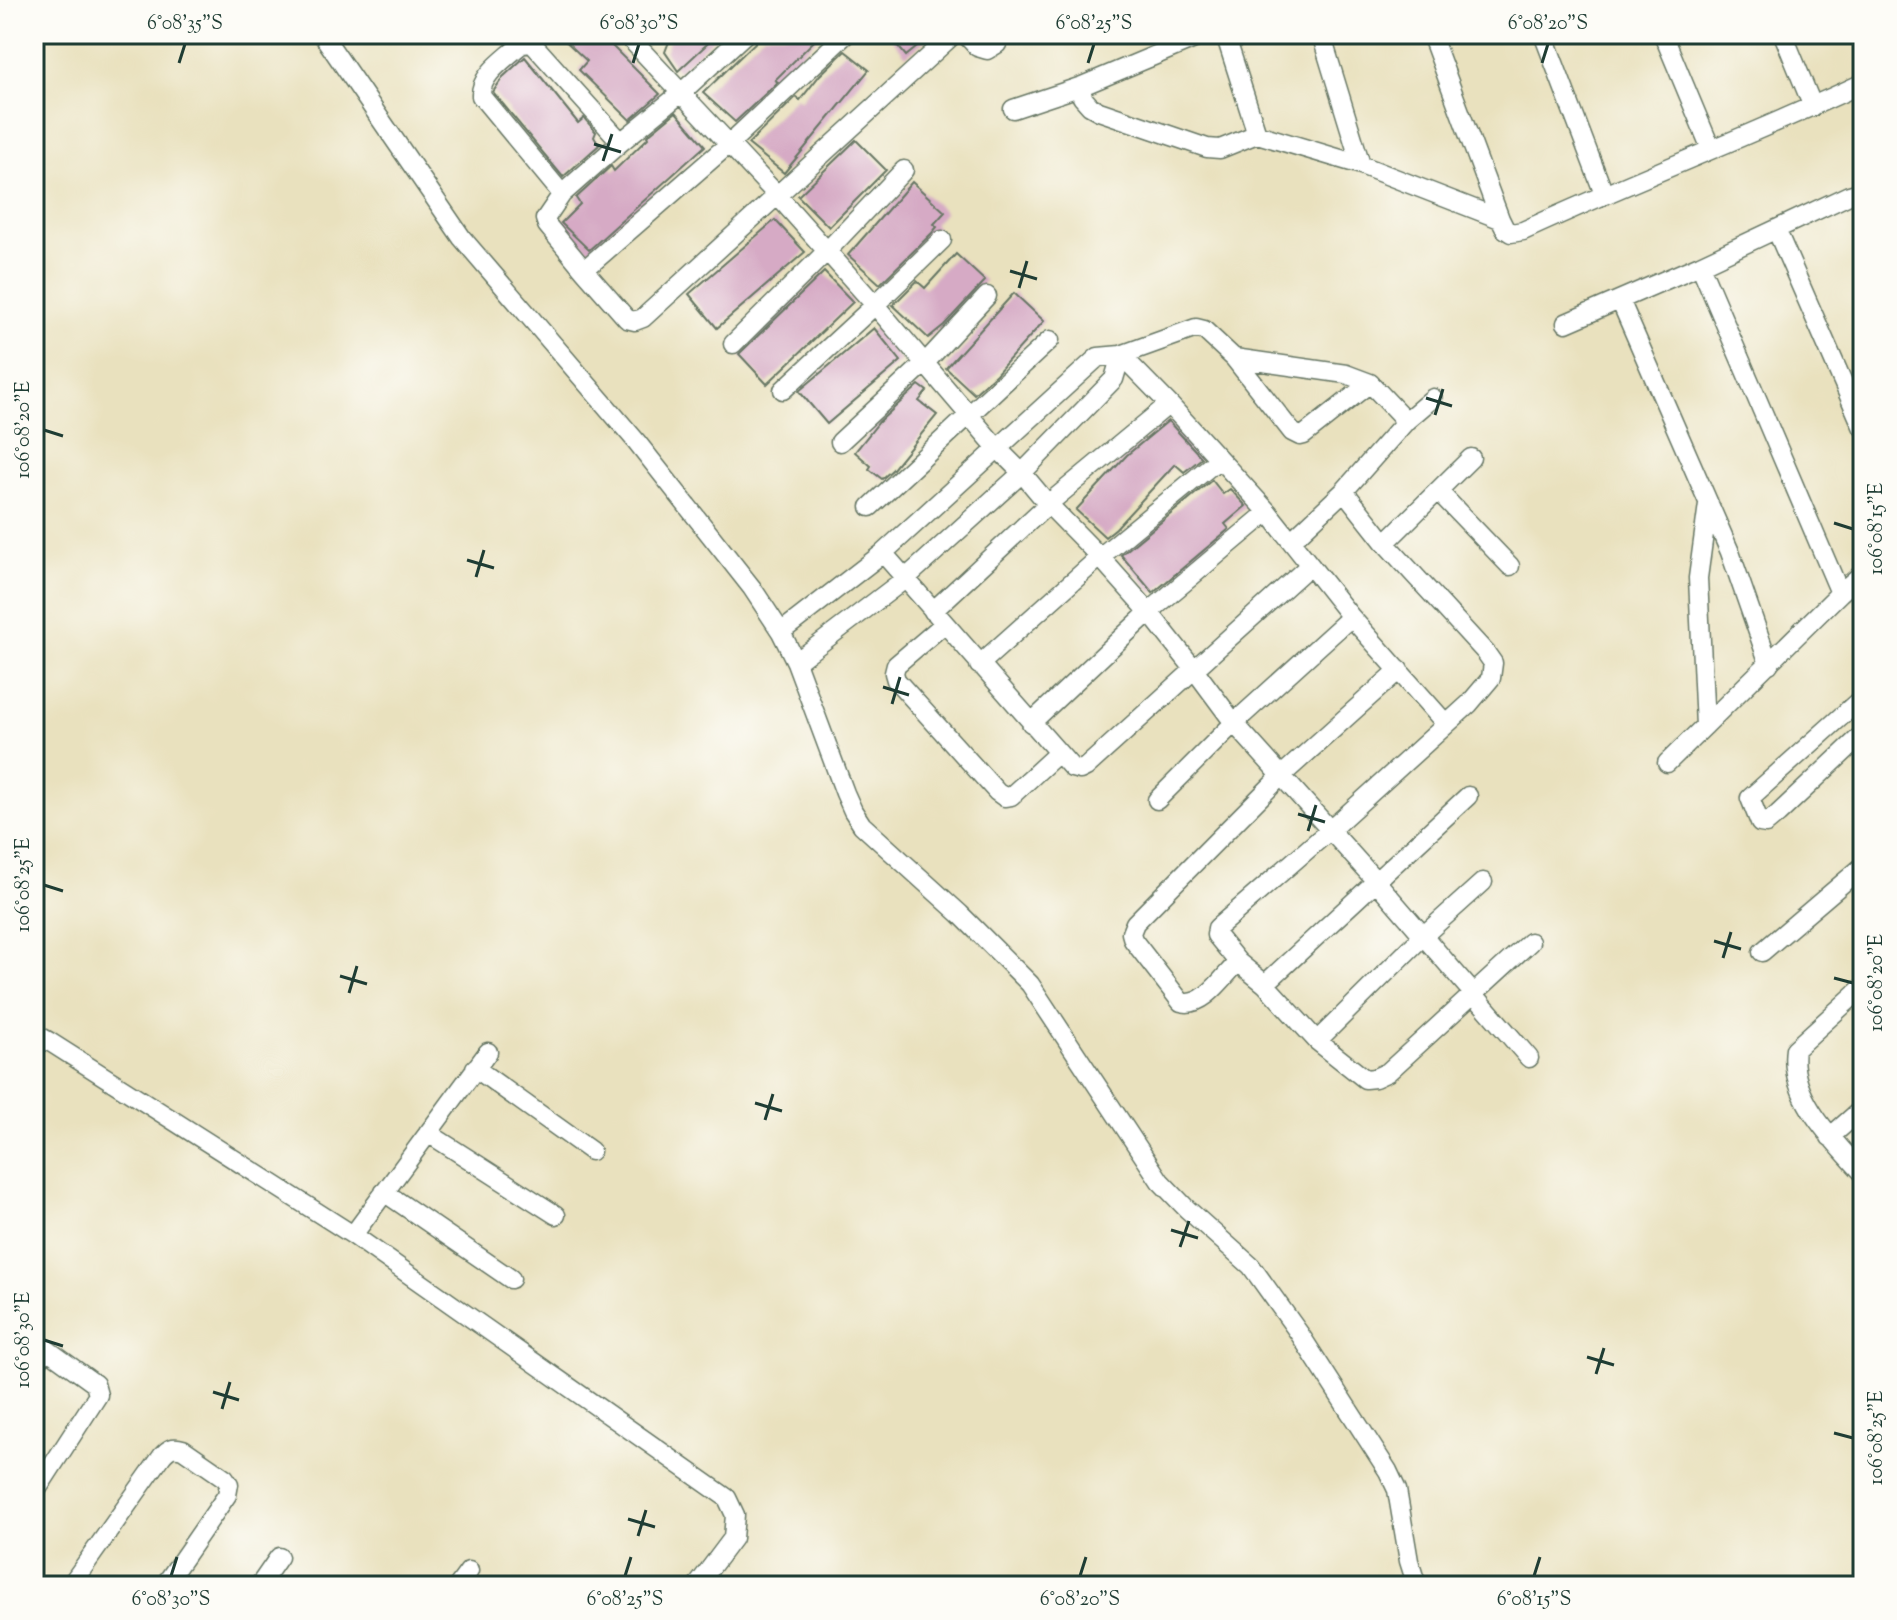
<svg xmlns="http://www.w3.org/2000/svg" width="1897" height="1620" viewBox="0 0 1897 1620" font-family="'Sorts Mill Goudy',serif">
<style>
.building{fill:#d6aac5}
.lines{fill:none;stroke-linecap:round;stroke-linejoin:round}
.minor-casing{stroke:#667664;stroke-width:21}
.minor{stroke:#fff;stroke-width:18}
.ticks{fill:none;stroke:#1f3d34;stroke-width:3}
.neatline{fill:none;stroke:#1f3d34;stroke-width:3}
.ticks-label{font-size:20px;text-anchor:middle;fill:#1f3d34}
</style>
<rect width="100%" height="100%" fill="#fdfcf7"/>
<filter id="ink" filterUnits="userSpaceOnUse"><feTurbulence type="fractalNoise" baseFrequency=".0125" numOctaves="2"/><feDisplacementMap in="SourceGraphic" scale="16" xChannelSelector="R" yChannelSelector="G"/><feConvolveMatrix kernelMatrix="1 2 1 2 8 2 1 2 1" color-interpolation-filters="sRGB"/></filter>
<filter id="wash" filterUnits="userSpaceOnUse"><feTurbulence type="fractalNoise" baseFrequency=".006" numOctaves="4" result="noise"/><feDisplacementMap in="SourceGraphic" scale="32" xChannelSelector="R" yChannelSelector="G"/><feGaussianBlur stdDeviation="1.8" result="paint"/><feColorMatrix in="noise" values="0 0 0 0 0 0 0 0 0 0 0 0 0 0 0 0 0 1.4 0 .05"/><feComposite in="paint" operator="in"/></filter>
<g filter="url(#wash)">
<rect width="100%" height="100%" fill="#e9e1be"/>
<g id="blocks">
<!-- building -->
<path class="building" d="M558,34h56l-6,8 52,52 -30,26 -51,-50 8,-9z
M672,34h46l-40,37 -13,-19z
M764,34h57l-46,46 3,2 -43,40 -32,-29z
M888,34h45l-27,22z
M845,51l24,19 -85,103 -36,-29 48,-47 4,3 20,-25z
M525,57l53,66 6,-5 12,14 -2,5 5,8 -36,32 -70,-85 10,-15z
M676,112l29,34 -116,104 -28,-27 19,-19 -4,-6 35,-32 3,5 34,-33 -1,-2z
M856,140l30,30 -57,57 -31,-31z
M912,182l33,30 -11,12 3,3 -5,6 -52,51 -32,-29z
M775,220l30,32 -88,76 -28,-34z
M956,254l29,27 -41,44 -16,13 -35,-33 24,-24 8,7z
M824,272l29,30 -86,82 -28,-30z
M1014,293l30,28 -48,53 -22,20 -28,-26z
M874,328l27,33 -74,63 -28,-33z
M919,385l8,6 -8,10 18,14 -44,54 -11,10 -13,-10 2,-3 -16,-14 24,-30z
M1168,421l34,37 -18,14 -9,-8 -59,64 -11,9 -29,-27 51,-55z
M1212,480l11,14 7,-5 16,17 -21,18 4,5 -76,64 -32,-38z"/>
</g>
</g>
<g filter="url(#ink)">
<use href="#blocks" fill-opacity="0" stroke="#667664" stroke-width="2"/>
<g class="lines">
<defs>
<path id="minor" d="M322,34l140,204 174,203 116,147 29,44 15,30 49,131 8,18 9,14 98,89 70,70 130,197 27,28 64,57 48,67 89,138 9,19 12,71 8,25
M626,34l151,161 98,110 122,143 25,25 26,31 52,53 49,55 45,57 40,54 141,157 154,178
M745,34l-64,59 -60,49 -59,52 -17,25 2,6 37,45 43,49 8,2 8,-3 311,-284
M965,34l12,13 10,3 10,-6 4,-10
M1225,34l32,100 104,31 139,54 5,10 6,4 12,-2c112,-52 228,-95 340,-148
M1321,34l40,131
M1431,34l69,185
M1543,34l61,160
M1663,34l48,115
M1783,34l30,73
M1082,86v11l8,9 9,5 108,37 13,1 37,-15
M1013,109l69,-23 124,-52
M562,194l-81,-98c-1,-21 23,-36 37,-49l4,-3 10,-1 89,99
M1776,229l87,199
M1700,265l140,328
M584,270l145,-126 117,-110
M1620,300l110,252 39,112
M1566,323l134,-58 149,-70 10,-3 4,2
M733,344l94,-93 77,-81
M1121,355l48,49 99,108 83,105 95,107
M1234,358l58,74 8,4 4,-1 66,-52
M783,390l92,-85 67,-65
M840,442l85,-79 62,-67
M1344,491l41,52 101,110 7,10 -2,15 -22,26 -139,126 -113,98 -1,7 22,27 27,22 52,57 48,38 10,-1 13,-6 142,-130
M1438,491l72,75
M870,507l180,-167
M1291,541l53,-50 62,-70 27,-23
M1385,543l86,-85
M883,553l189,215 8,2 6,-3 224,-202
M933,611l115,-107 121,-100
M944,624l-48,41 -2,8 2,7 101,112 7,5 7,-1 47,-43
M781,632l102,-79 215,-196 23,-2 75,-27 8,2 30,28 112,16 24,9 36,38
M796,662l109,-83 117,-106 92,-94 7,-24
M979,665l121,-108 119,-98
M1863,697l-113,101 10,25 6,1 12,-10 85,-80
M1031,723l118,-111 119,-100
M1705,726l-7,-148 10,-74
M1667,763l173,-170 23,-20
M1157,800l77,-77 117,-106
M1762,952l101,-86
M1238,962c-14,14 -35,47 -57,40l-48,-62 -2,-7 4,-10 146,-147 118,-106
M1265,984l203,-188
M1863,987l-68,62c-7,48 39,92 68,124
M34,1033l16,9 303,193 374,263 8,17 -2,23 -36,48
M1317,1041l106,-105 60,-54
M475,1068l116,83
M428,1133l128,82
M1830,1137l33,-29
M384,1192l127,87
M353,1235l135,-183
M34,1340l61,44 3,11 -64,99
M34,1367l12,-18
M70,1586l92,-130c7,-8 11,-10 21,-7l42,29 4,6 -2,11 -63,91
M259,1586l20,-29
M458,1586l11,-15"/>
</defs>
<!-- minor casing -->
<use href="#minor" class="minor-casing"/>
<!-- minor -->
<use href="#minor" class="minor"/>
</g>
</g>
<!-- ticks -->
<path class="ticks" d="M179,63l6,-19M633,63l6,-19M1088,63l6,-19M1542,63l6,-19M594,144l27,8M603,161l9,-27M1010,271l27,8M1019,288l8,-27M1426,398l26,8M1435,415l8,-26M44,430l19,6M1834,523l19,6M467,560l27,8M476,577l8,-27M883,687l26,8M892,704l8,-27M1298,814l27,8M1308,831l8,-26M44,885l19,6M1714,941l27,8M1723,958l8,-26M340,976l27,8M1834,978l19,5M349,993l8,-27M755,1103l27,8M765,1120l8,-26M1171,1230l27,8M1180,1247l9,-26M44,1340l19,6M1587,1357l27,8M1596,1374l8,-26M213,1392l26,8M222,1409l8,-27M1834,1433l19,5M628,1519l27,8M638,1536l8,-26M171,1576l6,-19M625,1576l6,-19M1080,1576l6,-19M1534,1576l6,-19"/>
<!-- margin -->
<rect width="1897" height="1620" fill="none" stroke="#fdfcf7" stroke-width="88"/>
<rect x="44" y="44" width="1809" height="1532" class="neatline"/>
<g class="ticks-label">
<text x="185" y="29">6°08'35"S</text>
<text x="639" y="29">6°08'30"S</text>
<text x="1094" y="29">6°08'25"S</text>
<text x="1548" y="29">6°08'20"S</text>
<text transform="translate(22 430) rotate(-90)" y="7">106°08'20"E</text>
<text transform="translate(1875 529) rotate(-90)" y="7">106°08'15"E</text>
<text transform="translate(22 885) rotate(-90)" y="7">106°08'25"E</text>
<text transform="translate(1875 983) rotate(-90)" y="7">106°08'20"E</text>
<text transform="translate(22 1340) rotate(-90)" y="7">106°08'30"E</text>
<text transform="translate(1875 1438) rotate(-90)" y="7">106°08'25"E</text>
<text x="171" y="1605">6°08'30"S</text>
<text x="625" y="1605">6°08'25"S</text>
<text x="1080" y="1605">6°08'20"S</text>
<text x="1534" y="1605">6°08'15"S</text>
</g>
</svg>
